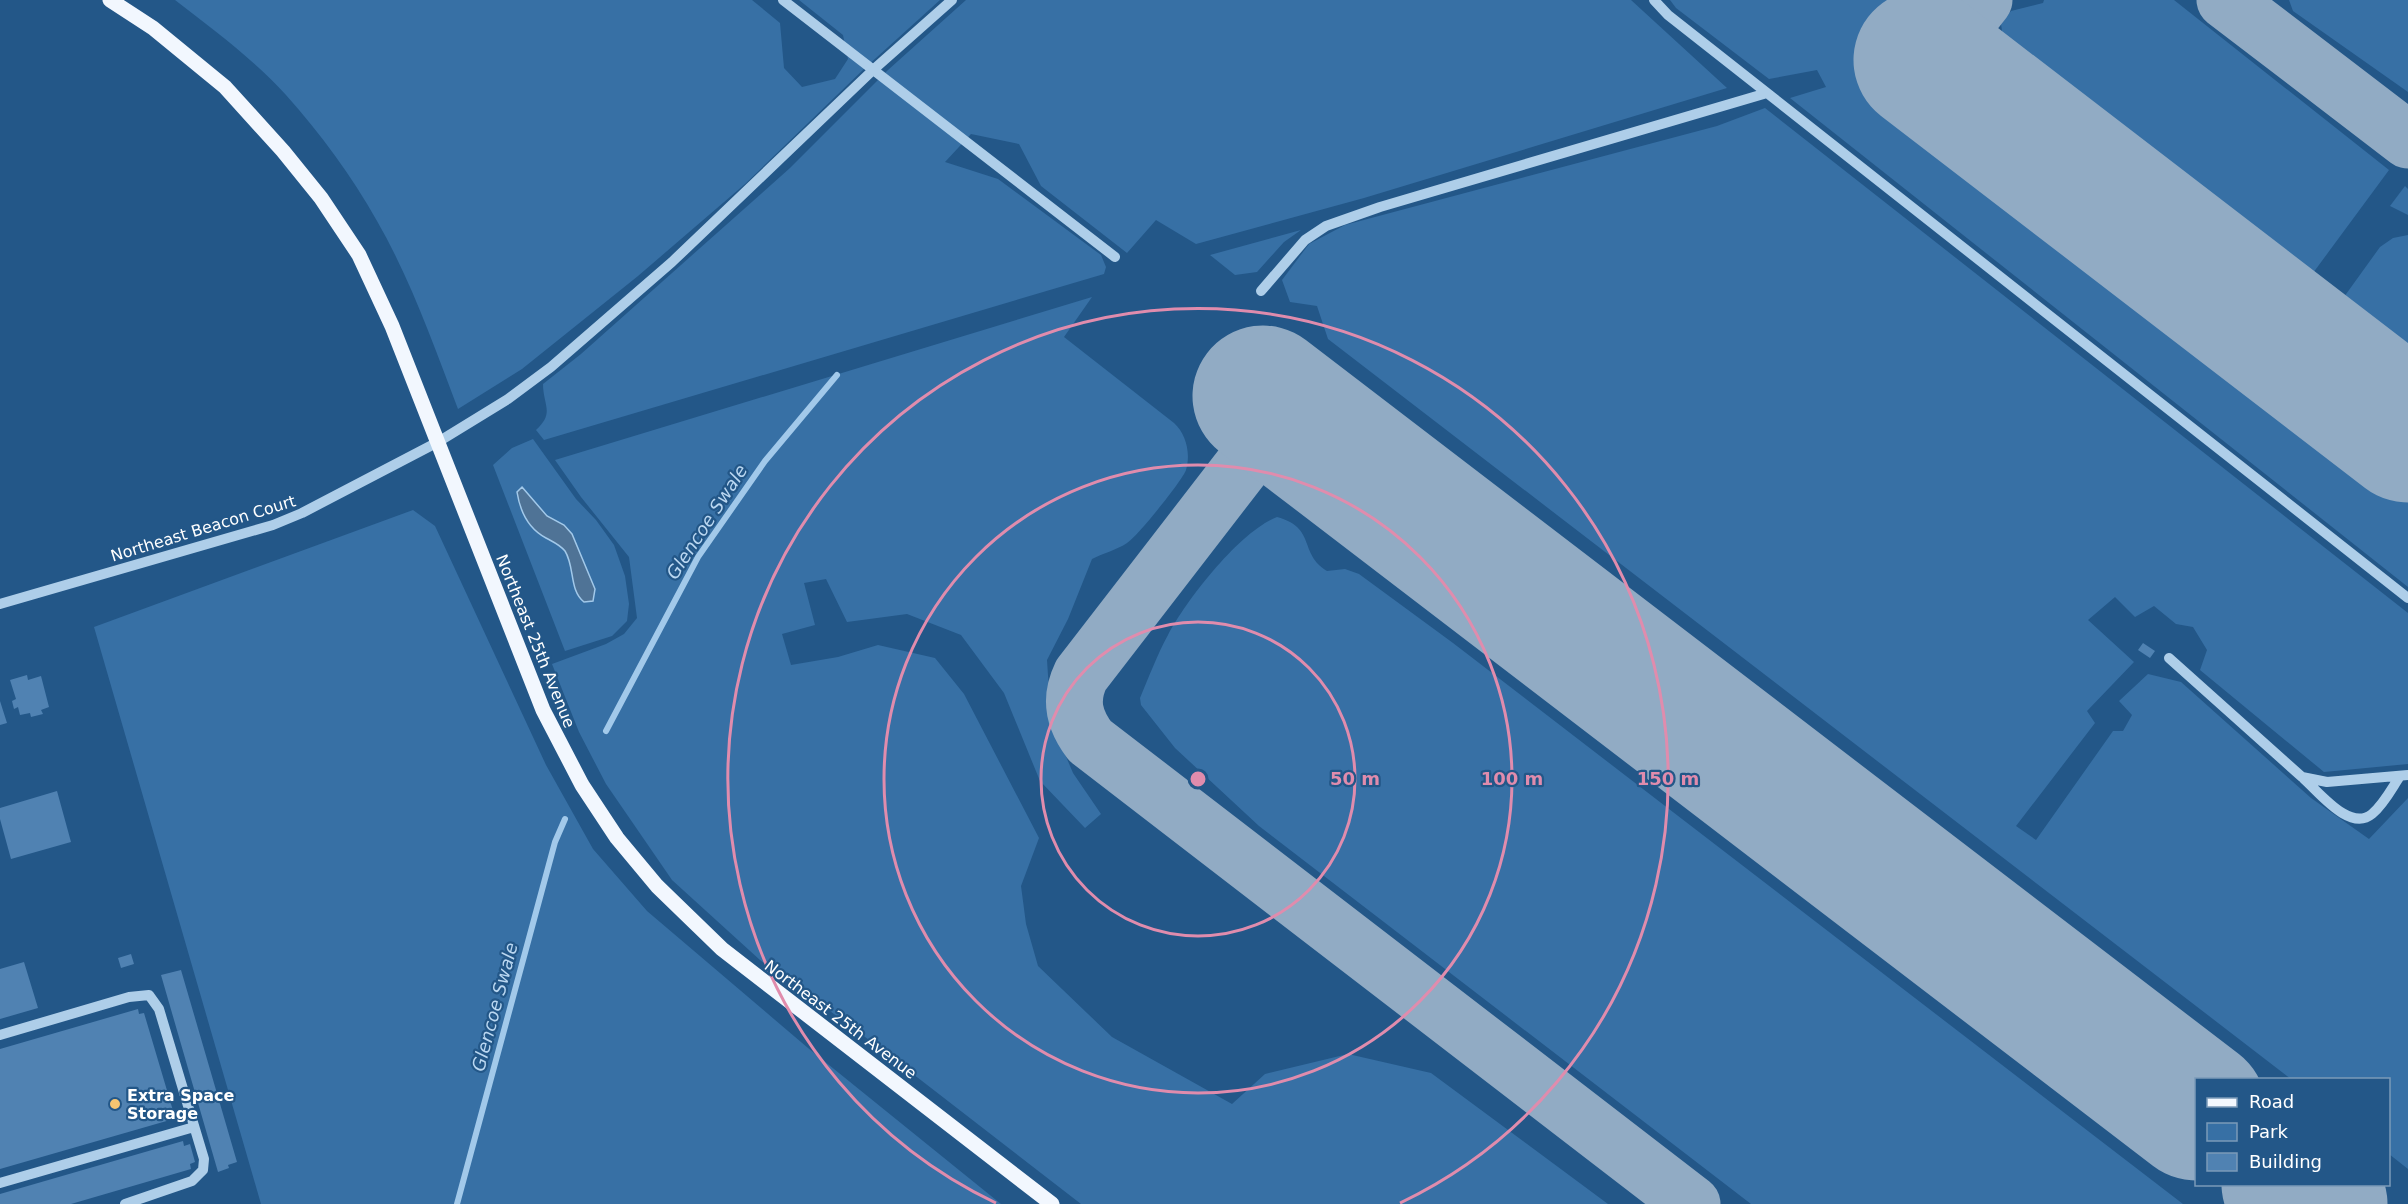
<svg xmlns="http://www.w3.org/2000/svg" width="2408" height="1204" viewBox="0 0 2408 1204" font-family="'DejaVu Sans',sans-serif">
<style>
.green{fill:#3770a5}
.water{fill:#4f7396;stroke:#a2c9ea;stroke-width:1.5}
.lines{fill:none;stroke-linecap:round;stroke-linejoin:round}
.stream{stroke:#a2c9ea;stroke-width:6}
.taxiway{stroke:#91abc4;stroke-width:57}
.runway{stroke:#91abc4;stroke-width:141}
.building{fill:#5082b2}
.minor{stroke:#aecee9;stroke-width:10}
.major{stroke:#f2f7fe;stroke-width:15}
.ring{fill:none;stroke:#e08cad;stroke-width:3}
.poi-dot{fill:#f5c571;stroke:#235788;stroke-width:2}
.labels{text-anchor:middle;stroke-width:4.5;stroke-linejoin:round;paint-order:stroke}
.street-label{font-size:16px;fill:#fff;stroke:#235788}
.poi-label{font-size:16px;font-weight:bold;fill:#fff;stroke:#235788;text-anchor:start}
.water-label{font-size:18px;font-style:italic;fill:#bad7f1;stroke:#235788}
.centre{fill:#e08cad;stroke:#235788;stroke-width:3}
.ring-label{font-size:18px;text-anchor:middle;font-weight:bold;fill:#e08cad;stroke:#235788;stroke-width:4.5;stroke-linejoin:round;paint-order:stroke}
</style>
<rect width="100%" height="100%" fill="#235788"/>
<!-- green -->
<path class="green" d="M175,0h577l28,23 4,45 18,19 33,-8 13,-20 -5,-24 -44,-35h141l-74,67 -121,117 -107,92 -116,93 -64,40c-24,-63 -47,-129 -81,-188 -25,-45 -57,-88 -91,-126 -33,-36 -72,-65 -111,-95z
M966,0h665l96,88 -363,110 -168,46 -40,-24 -29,33 -86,-67 -22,-42 -48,-10 -26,28 53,17 103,76 5,12 -2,7 -560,166 -8,-10c19,-17 7,-25 7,-46l38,-30 209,-186 98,-98z
M1670,0h277l-65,83 24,23 502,384v97l-618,-489 36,-11 -9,-17 -48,9 -93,-71z
M2044,0h130l215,170 -90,122 -259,-198 -12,-37 -14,-5 -10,-8 -3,-20 10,-13 32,-8z
M2289,0h119v92l-115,-81z
M1765,108l643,505v151l-84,8 -124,-102 7,-20 -14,-23 -17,-3 -22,-18 -19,11 -20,-20 -27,23 46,42 -47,49 8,12 -79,103 20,14 77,-109h10l9,-16 -13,-14 29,-27 33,8 130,116 58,41 39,-41v371l-19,-15 -1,-74 -97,-1 -963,-740 -11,-33 -27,-4 -8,-22 27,-36 36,-19 372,-99z
M2405,186l3,3v26l-18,-9z
M1301,230l-17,12 -27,30 -22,3 -25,-20z
M2408,235v140l-77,-60 49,-68 13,-9z
M1092,297l-28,40 110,86c12,11 17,30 12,47 -4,11 -49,67 -59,73 -10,7 -24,10 -35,16l-24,60 -21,41 4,61 22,52 28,41 -16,14 -45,-47 -36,-88 -43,-58 -54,-21 -60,8 -21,-43 -22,4 11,42 -33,9 9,31 47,-8 40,-12 57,13 29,36 75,144 -18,48 5,38 12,42 74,71 120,67 33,-30 83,-20 83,19 177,131h-527l-221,-171 -100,-73 -88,-80 -66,-96 -27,-52 -27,-68 54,-20 18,-10 13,-16 -8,-61 -48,-60 -26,-37z
M533,439l43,60 20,21 18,25 11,31 4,28 -2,17 -15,15 -47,15 -72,-186 19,-17z
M413,510l22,16 111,239 47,84 54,62 161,137 193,156h-740l-167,-577z
M1277,517c40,11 21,36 50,54l18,-2 14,5 94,69 730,561h-432l-492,-378 -84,-78 -34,-43 -1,-7c9,-21 17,-43 28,-63 19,-36 72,-104 109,-118z"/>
<!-- water -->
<path class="water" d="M522,487l25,29 17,9 8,9 23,55 -2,12 -9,1c-15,-12 -9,-35 -19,-51 -6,-7 -12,-9 -19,-13 -17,-9 -26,-27 -29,-46z"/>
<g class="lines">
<!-- stream -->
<path class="stream" d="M606,731l92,-174 67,-96 72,-86
M457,1204l98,-362 10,-23"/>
<!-- taxiway -->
<path class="taxiway" d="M2225,0l183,140
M1932,66l52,-66
M1284,412l-203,263c-12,25 -7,45 9,66l602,463"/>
<!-- runway -->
<path class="runway" d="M1924,60l484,372
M1263,396l933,714
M2292,1184l25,20"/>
</g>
<!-- building -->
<path class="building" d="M2143,643l12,8 -5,7 -12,-8z
M27,675l1,5 13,-4 8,31 -8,3 2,4 -12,3 -1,-4 -10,2 -2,-8 -4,2 -2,-8 4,-2 -6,-19z
M0,701l7,22 -7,2z
M57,791l14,51 -60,17 -11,-40v-11z
M131,954l3,10 -13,4 -3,-10z
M24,962l14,46 -38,11v-50z
M181,970l56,192 -9,3 1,3 -11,4 -57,-197z
M138,1009l1,5 5,-1 30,101 -5,2 1,4 -170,49v-120z
M183,1141l1,5 6,-2 5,18 -5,2 1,5 -120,35h-71v-10z"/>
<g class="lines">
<!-- minor -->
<path class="minor" d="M783,0l332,257
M1654,0l14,15 740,583
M1261,291l44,-51 21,-14 54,-19 387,-114
M0,604l273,-79 29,-12 136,-71 70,-43 43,-32 121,-105 201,-192 79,-70
M2169,658l133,119 25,5 81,-7
M2304,779c16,14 46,53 68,35 12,-10 20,-26 28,-38
M0,1035l129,-38 20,-2 10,14 45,150 -1,11 -11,11 -67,23
M0,1183l194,-56"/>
<!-- major -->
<path class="major" d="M110,0l43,28 72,59 58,64 38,47 38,57 33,71 151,384 39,75 35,53 40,48 65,63 330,255"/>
</g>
<!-- distance rings -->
<g class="ring">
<circle cx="1198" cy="779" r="157"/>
<circle cx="1198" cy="779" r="314"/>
<path d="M996 1203A470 470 0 1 1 1400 1203"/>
</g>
<!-- markers -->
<circle class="poi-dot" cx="115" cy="1104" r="6"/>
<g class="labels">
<!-- street labels -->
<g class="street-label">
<text transform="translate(203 528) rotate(-17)" y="6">Northeast Beacon Court</text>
<text transform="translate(536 641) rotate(68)" y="6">Northeast 25th Avenue</text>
<text transform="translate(841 1019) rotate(37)" y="6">Northeast 25th Avenue</text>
</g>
<!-- poi labels -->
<g class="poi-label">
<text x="127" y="1101">Extra Space<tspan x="127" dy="18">Storage</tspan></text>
</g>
<!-- water labels -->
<g class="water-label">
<text transform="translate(707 522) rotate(-57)" y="6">Glencoe Swale</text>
<text transform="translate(495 1007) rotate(-75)" y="6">Glencoe Swale</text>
</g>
</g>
<circle cx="1198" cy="779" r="9" class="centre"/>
<g class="ring-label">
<text x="1355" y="785">50 m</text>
<text x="1512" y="785">100 m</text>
<text x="1668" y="785">150 m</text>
</g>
<!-- legend -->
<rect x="2195" y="1078" width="195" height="108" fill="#235788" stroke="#7b9ab8" stroke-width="1.5"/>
<rect x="2207" y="1098" width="30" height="9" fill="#f2f7fe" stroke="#7b9ab8" stroke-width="1.5"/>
<text x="2249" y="1108" font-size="18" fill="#ffffff">Road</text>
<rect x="2207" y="1123" width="30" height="18" fill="#3770a5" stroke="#7b9ab8" stroke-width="1.5"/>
<text x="2249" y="1138" font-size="18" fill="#ffffff">Park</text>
<rect x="2207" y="1153" width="30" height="18" fill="#5082b2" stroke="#7b9ab8" stroke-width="1.5"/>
<text x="2249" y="1168" font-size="18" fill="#ffffff">Building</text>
</svg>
